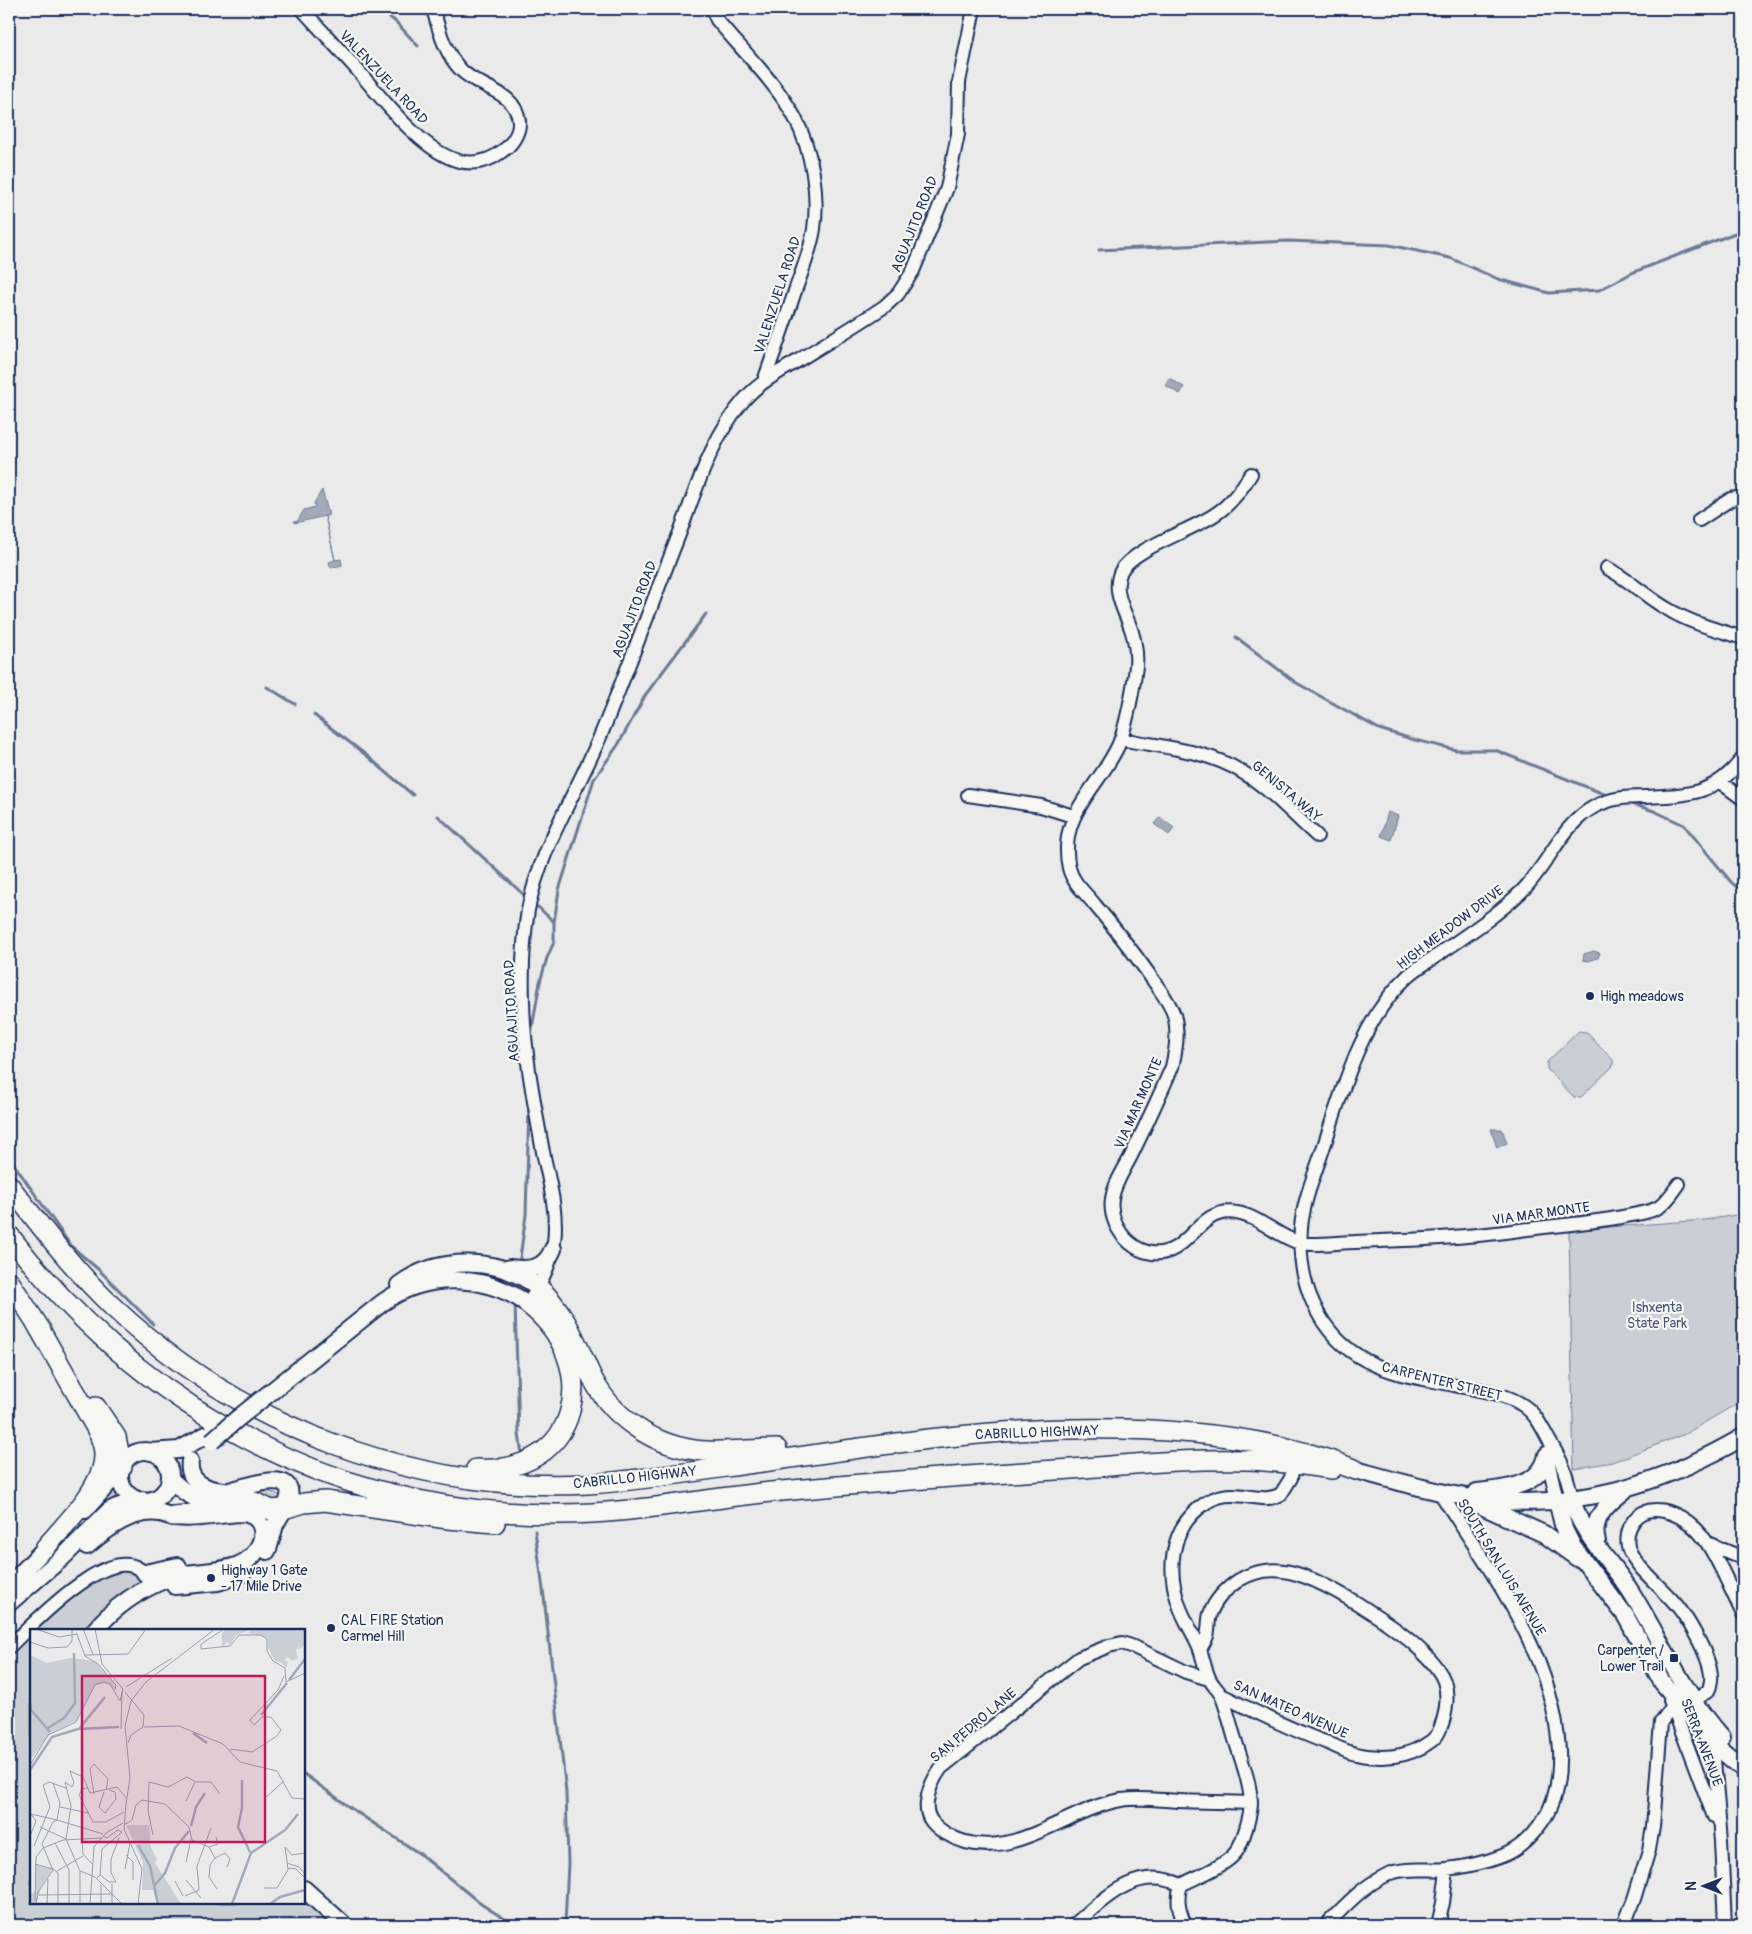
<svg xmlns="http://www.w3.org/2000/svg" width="1752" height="1934" viewBox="0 0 1752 1934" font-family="Pangolin,sans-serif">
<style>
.green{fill:#caced5;stroke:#727e9a}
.water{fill:#a2aaba;stroke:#6c7995}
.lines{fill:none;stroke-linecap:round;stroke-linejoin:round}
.stream{stroke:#6c7995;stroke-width:3}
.minor-casing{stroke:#1b2f5e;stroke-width:16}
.major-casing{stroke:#1b2f5e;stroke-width:20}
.highway-casing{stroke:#1b2f5e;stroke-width:22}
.minor{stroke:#f6f6f2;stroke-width:12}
.major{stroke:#f6f6f2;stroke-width:16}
.highway{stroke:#f6f6f2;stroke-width:19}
.major-bridge-casing{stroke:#1b2f5e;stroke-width:20;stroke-linecap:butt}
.major-bridge{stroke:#f6f6f2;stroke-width:16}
.poi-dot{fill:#1b2f5e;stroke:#f6f6f2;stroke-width:2}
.labels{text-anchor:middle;stroke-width:4.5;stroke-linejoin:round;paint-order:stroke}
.street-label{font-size:14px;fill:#1b2f5e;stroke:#f6f6f2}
.poi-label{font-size:14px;fill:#1b2f5e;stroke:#f6f6f2;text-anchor:start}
.park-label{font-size:14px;fill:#47577c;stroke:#f6f6f2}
.inset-river{fill:none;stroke:#a2aaba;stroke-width:2.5}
.inset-road{fill:none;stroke:#979fb1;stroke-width:1}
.view{fill:#c2185b;fill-opacity:0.15;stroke:#c2185b;stroke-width:2.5}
.inset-edge{fill:none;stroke:#1b2f5e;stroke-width:2.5}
</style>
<rect width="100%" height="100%" fill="#e9eae9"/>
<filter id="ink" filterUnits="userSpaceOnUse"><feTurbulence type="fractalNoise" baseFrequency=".02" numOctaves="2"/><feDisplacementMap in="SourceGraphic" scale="10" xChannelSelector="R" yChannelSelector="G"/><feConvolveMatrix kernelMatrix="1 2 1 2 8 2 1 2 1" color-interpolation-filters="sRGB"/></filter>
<g filter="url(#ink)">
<!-- green -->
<path class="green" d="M1579,1031l7,1 27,28v6l-32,31h-7l-27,-28v-7z
M1743,1214v186l-58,34 -73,28 -38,7 -5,-239 136,-10z
M114,1488l2,5 -3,8 -79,75 -4,-6z
M259,1491c9,1 19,0 23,8l-5,4 -18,-6z
M122,1564l29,22 -56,44h-64v273h273v-14l40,36h-335v-278l48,-45z"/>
<!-- water -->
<path class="water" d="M1169,378l15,9 -4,7 -15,-9z
M322,490l7,25 -4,1 10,44 6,-1 1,6 -11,3 -2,-6 6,-2 -10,-44 -30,7 -1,-2 3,1 7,-12 11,-3 -1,-4z
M1388,812l10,4 -7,24 -10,-4z
M1160,817l14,11 -5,7 -15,-11z
M1594,951l6,2 -2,5 -10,3 -5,-1 1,-6z
M1491,1129h11l5,14 -10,5z"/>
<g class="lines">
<!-- stream -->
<path class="stream" d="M379,9l17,13 22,24
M1099,250l189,-9 101,4 61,13 48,21 51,14 50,-3 35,-18 109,-42
M1236,637l59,45 84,47 36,11 41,10h39l109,44
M267,687l28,17
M314,715l52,40 47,40
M1629,803l25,8 30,14 47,57 12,11
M438,816l86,79
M538,907l16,15
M531,1034l9,-52 7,-24 7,-16v-20l5,-32 35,-111 24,-34 28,-51 60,-80
M9,1157l62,89 28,24 54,54
M520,1258l6,-43 3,-109
M515,1304l4,130 3,21
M535,1531l9,66 22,195 2,71 -3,62
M304,1774l48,35 68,45 61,50 33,21"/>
<defs>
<path id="minor" d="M302,9c17,19 34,37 51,56 26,29 67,86 106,96 16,4 29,1 42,-9 10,-6 19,-19 18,-31 -3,-30 -41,-33 -58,-51 -16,-16 -22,-40 -28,-61
M712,9l5,11c24,29 61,65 78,98 17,33 24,75 19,111 -3,20 -11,40 -18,59 -10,31 -21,62 -32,93
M1251,474c-9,14 -19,29 -34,39 -23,17 -84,35 -96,58 -10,21 5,41 11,61 3,10 5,23 4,34 -2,19 -10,63 -18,80 -20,43 -61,69 -49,122 4,16 17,25 26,37 21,25 41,50 60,78 7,10 15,20 19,32 5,17 2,35 -2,52 -13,30 -27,60 -41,89 -7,14 -17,28 -19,43 -5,32 31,68 63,49 21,-13 32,-41 62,-35 23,4 41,24 63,30 13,3 41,-1 55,-1 56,-2 108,-4 165,-12 37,-5 75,-7 112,-15 9,-2 19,-3 27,-8 8,-5 14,-15 20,-23
M1699,520l32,-21 12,-2
M1607,568c23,12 41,31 64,43 22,13 48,19 72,27
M1121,739c40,8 86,11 121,33 28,16 51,43 75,64
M1720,782l23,17
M968,795l73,11 32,10
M528,1304c12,-20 23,-39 26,-62 4,-30 -5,-61 -11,-90 -9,-50 -19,-100 -20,-151 -1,-30 0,-61 5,-91 12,-63 50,-119 74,-178 27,-66 52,-134 78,-200 17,-45 32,-96 64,-132 15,-18 36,-28 55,-40 29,-18 58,-35 86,-54l13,-12 15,-23 34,-83 11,-54 1,-52 15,-73
M1547,1456l10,44
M1572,1499c-5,-24 -9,-36 -22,-57 -8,-14 -13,-27 -26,-36 -20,-14 -48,-16 -70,-21 -29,-6 -61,-10 -87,-24 -50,-26 -70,-80 -66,-133 2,-26 13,-52 21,-76 20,-60 38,-132 86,-176 11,-10 25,-17 37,-26 26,-18 53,-36 76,-58 27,-26 40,-67 73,-85 16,-9 32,-10 49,-10 44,-2 71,-1 100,-39
M1707,1543l36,15
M9,1647c22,-21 115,-122 140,-65
M1200,1650c2,-5 5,-9 7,-14 2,-7 1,-15 3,-22 5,-14 17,-26 29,-34 18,-11 39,-12 58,-6 38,11 133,70 147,107 5,15 2,34 -4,48 -3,9 -10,13 -18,18 -20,11 -44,12 -66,7 -10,-2 -19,-7 -28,-11 -37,-13 -72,-31 -107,-48
M1209,1679l-23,-7 -52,-25 -12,-4 -13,3 -30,12 -14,11 -124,99c-7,10 -13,22 -14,34 -2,15 6,23 18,31 60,37 117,-23 176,-33 19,-3 39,0 57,1 24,1 49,1 73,2
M1670,1700l44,117
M1689,1706l20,-16c1,-5 3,-10 2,-15 -2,-20 -24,-59 -38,-74 -14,-16 -33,-30 -43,-49 -4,-7 -3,-18 0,-25 14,-30 49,-15 67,3 17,17 34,61 46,84
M1713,1738l1,22 7,81 4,84
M1181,1885c15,-8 45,-19 55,-33 7,-10 15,-37 15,-50 -1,-22 -11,-45 -17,-66 -4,-13 -7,-27 -12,-39 -3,-7 -10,-12 -13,-19 -4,-9 -6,-19 -9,-29 -6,-15 -16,-29 -21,-44 -12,-34 -9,-73 20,-97 32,-28 59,0 82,-14l10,-16 2,-14
M1181,1885c-5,15 -2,26 4,40
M1074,1925c31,-27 63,-61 107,-40
M1326,1925c20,-20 40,-43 68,-53 17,-5 35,-1 53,-3 18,-2 39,-7 55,-13 18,-7 29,-19 40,-34 15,-21 18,-47 17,-72 -6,-98 -69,-179 -120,-259
M1438,1925l5,-22 4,-34
M1624,1925l10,-26 15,-49 4,-23 8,-105 11,-15"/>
<path id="major" d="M510,1268c20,3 35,1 43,-19
M399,1285c40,-30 100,-28 139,2
M272,1391l110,-88c44,-32 103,-29 146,1
M120 1476a25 25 0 1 1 50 0a25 25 0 1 1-50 0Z
M150,1452l29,-2 27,-15
M190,1461c-3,21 16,29 34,30
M1356,1470c40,11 81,23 122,29 96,12 183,-14 265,-62
M170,1479c9,7 16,17 28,19 18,2 98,-38 91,-1 -2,10 -10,19 -14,28 -3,9 -4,17 -8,26
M1477,1492c26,-3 64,-4 70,-37
M1572,1499c9,36 40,63 59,93 30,48 53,103 91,145
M1557,1500l7,29 9,18 52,68 37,67 53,63 28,24
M1475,1503l69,31 33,24
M85,1510l36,-41
M1597,1542c-7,-23 10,-38 27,-51
M87,1546c21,-18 45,-37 73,-33
M145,1573l33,-7
M9,1586l45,-47
M175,1586l43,-4 24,-8
M9,1603l53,-45 47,-47 8,-4 21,-7
M95,1630c19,-23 46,-41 74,-52 28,-11 77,1 91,-34 3,-7 4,-15 -1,-22 -4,-6 -11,-9 -19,-9 -33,2 -72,15 -97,-13
M304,1889l40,36"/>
<path id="highway" d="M9,1185c32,42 65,85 104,122 126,119 301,186 475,177 46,-3 92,-10 138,-17 113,-15 227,-36 342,-38 93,-2 202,5 288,41
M9,1235c134,175 327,280 550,279 72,0 142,-15 212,-22 95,-9 190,-16 284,-22 64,-4 128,-12 192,-10 29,1 57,5 85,9
M9,1281l32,49
M538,1287c26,23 37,53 51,84 20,46 66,77 116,80 24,1 48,-2 72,-2
M35,1321l61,107c4,8 8,16 8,26 1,32 -39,70 -59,94
M96,1407l20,30 6,30
M476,1469c105,7 128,-106 52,-165
M173,1516l14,-1 59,-15 11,3 14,7 12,-1 21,-6 21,-2 123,18 47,4"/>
</defs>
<!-- minor casing -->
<use href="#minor" class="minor-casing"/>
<!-- major casing -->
<use href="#major" class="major-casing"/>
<!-- highway casing -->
<use href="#highway" class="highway-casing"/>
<!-- minor -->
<use href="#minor" class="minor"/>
<!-- major -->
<use href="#major" class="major"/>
<!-- highway -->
<use href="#highway" class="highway"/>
<defs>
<path id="major-bridge" d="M212,1441l25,-22 35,-28"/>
</defs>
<!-- major-bridge casing -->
<use href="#major-bridge" class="major-bridge-casing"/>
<!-- major-bridge -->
<use href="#major-bridge" class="major-bridge"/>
</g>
</g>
<!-- markers -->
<g class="poi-dot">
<circle cx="1590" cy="996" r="5"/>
<circle cx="211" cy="1578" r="5"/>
<circle cx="331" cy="1628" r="5"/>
<rect x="1669" y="1653" width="10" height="10" rx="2.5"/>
</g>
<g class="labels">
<!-- street labels -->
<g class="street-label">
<text transform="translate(384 77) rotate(47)" y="5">VALENZUELA ROAD</text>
<text transform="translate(914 224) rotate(-68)" y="5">AGUAJITO ROAD</text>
<text transform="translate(777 295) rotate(-72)" y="5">VALENZUELA ROAD</text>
<text transform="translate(634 609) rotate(-69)" y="5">AGUAJITO ROAD</text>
<text transform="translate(1287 791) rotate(40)" y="5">GENISTA WAY</text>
<text transform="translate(1450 927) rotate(-37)" y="5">HIGH MEADOW DRIVE</text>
<text transform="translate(511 1011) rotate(-93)" y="5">AGUAJITO ROAD</text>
<text transform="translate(1138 1103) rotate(-66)" y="5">VIA MAR MONTE</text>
<text transform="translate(1541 1213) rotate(-8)" y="5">VIA MAR MONTE</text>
<text transform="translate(1442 1381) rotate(14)" y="5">CARPENTER STREET</text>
<text transform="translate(1037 1432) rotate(-2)" y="5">CABRILLO HIGHWAY</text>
<text transform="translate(635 1477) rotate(-6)" y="5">CABRILLO HIGHWAY</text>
<text transform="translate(1502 1567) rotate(59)" y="5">SOUTH SAN LUIS AVENUE</text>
<text transform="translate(1291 1709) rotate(24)" y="5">SAN MATEO AVENUE</text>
<text transform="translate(973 1725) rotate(-40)" y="5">SAN PEDRO LANE</text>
<text transform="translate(1702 1742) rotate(69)" y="5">SERRA AVENUE</text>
</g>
<!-- poi labels -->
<g class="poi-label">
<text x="1600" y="1001">High meadows</text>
<text x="221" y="1575">Highway 1 Gate<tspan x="221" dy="16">- 17 Mile Drive</tspan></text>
<text x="341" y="1625">CAL FIRE Station<tspan x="341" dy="16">Carmel Hill</tspan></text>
<text x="1664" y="1655" text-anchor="end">Carpenter /<tspan x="1664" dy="16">Lower Trail</tspan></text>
</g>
<!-- park labels -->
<g class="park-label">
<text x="1657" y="1312">Ishxenta<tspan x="1657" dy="16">State Park</tspan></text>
</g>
</g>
<!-- overview -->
<g transform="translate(30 1629)">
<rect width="275" height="275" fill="#e9eae9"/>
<path d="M196,0h21l3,1 -14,5 -6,10 -3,-3 -5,5v-14zM224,0h51l-1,17 -6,4 2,-6 -4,6 2,9 -4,1 1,-3 -2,4 -5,-4 -4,3 4,2 -2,6 -4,-5 -7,-2 -7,-13v-10l-20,-5zM0,26l17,8 23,-5 25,3 18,20 3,9 -9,-7 -12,2 -18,35 -27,14 -20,26zM96,196h23l2,23 6,11 -2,4 26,41h-24l-4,-14h-11l1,-28zM5,235l18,5 -11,16 -6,19h-6v-9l5,-4z" fill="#caced5"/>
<path class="inset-river" d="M259,51l16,-21M0,74l1,7 19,22M231,86l26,-32M18,99l16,-10 11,-15 -1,-50M49,100l26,-32M163,104l14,10M0,141l22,-33 26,-8 41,-2M212,151v28l-4,19 12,25M161,197l5,-19 9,-14M108,216l12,21 8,38M124,257l11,-13 10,-25 14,-17M202,275l19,-51 34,-23 13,-16M240,275l10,-7 25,-7"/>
<path class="inset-road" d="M6,0l23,8 18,-3 8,22 13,8 18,21 -1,5M53,0l10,25M65,0l7,35 21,25M194,0l-23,15v5l29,-3 9,-11h22l6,4v12l6,10 12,7 1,14 19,-9M0,13l18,6 19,-1 5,-6v-12M55,26l43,-1 18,-25M96,58l46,-29M95,63l19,23 -1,12M114,98l35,-1 44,18 17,18 37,9 15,27 13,1M91,100l1,-37M98,114l3,-8 12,-8M200,120l22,3 25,-16 4,-6 -10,-13h-9l-8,8 -4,-5 28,-30 6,-14M0,136l18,-30 28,-13 19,-37 8,-3 7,2 10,17 3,-12M57,159l-5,1 -3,6 14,27h13l18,-10M74,163l-5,15 6,6 11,-14 -1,-7 -6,-2M64,165l-4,-25 4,-5 14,15 -2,11M235,169l19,-17M156,172l9,-19M96,175l-2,25 18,40 -4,35M96,175l4,-26 -5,-52 6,-25 15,-19 69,-53M30,178l28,6M94,196l8,-5 4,-15 6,-5 23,4 24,23 3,13 17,7 6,11M10,198l26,12 14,32v33M123,206l-5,-24 1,-29 19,5 19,-10 9,5h15l9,12M0,207l6,-15 -5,-7 26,6 3,-17 -7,-20M36,210l5,-33 -6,-24 7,5 2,-4 -4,-12 13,6 7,16 27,-6 9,11M52,210l1,15 9,10M25,214l14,27v34M4,217l16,-39 -7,-22 6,-3 17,6M179,218l9,-3 -2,-7M96,226l7,7v18M6,228l7,-9 20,-8 38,-2M156,233l5,-23M257,234l12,4 6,7M5,235l18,5M23,240l5,4v31M95,240l5,-26M258,240l-3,-22 7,8 13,-2M27,242l26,-15M50,242l15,6 27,27M70,246l9,7h7l-5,-9v-14l8,-21M66,250l4,-4 2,-26 20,-17 -4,-2 -11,8 -4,-2M156,251l15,18M145,252l8,15M234,259h13l12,-20 7,1 9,9M187,260l-8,-12 1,-12 5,-7 10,-5 5,6 -3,8M9,266l73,-1M155,267l14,-6 -2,-24 14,-38M5,272l1,-44M6,275l2,-12 15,-22 -11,-26 11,-22 4,-2 46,14M17,275l1,-25M60,275l4,-57 12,-14 17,-10M71,275v-19M82,275v-20"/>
<path class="view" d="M52,47h183v166h-183z"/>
<rect width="275" height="275" class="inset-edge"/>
</g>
<!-- margin -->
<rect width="1752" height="1934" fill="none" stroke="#f6f6f2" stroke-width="30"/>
<rect x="15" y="15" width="1722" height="1904" fill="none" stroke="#1b2f5e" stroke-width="2" filter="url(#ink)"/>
<!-- north arrow -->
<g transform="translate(1704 1886) rotate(270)" stroke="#f6f6f2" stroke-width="4" paint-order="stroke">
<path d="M0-4L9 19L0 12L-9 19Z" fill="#1b2f5e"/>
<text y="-8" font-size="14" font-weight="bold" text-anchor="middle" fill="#1b2f5e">N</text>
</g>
</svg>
